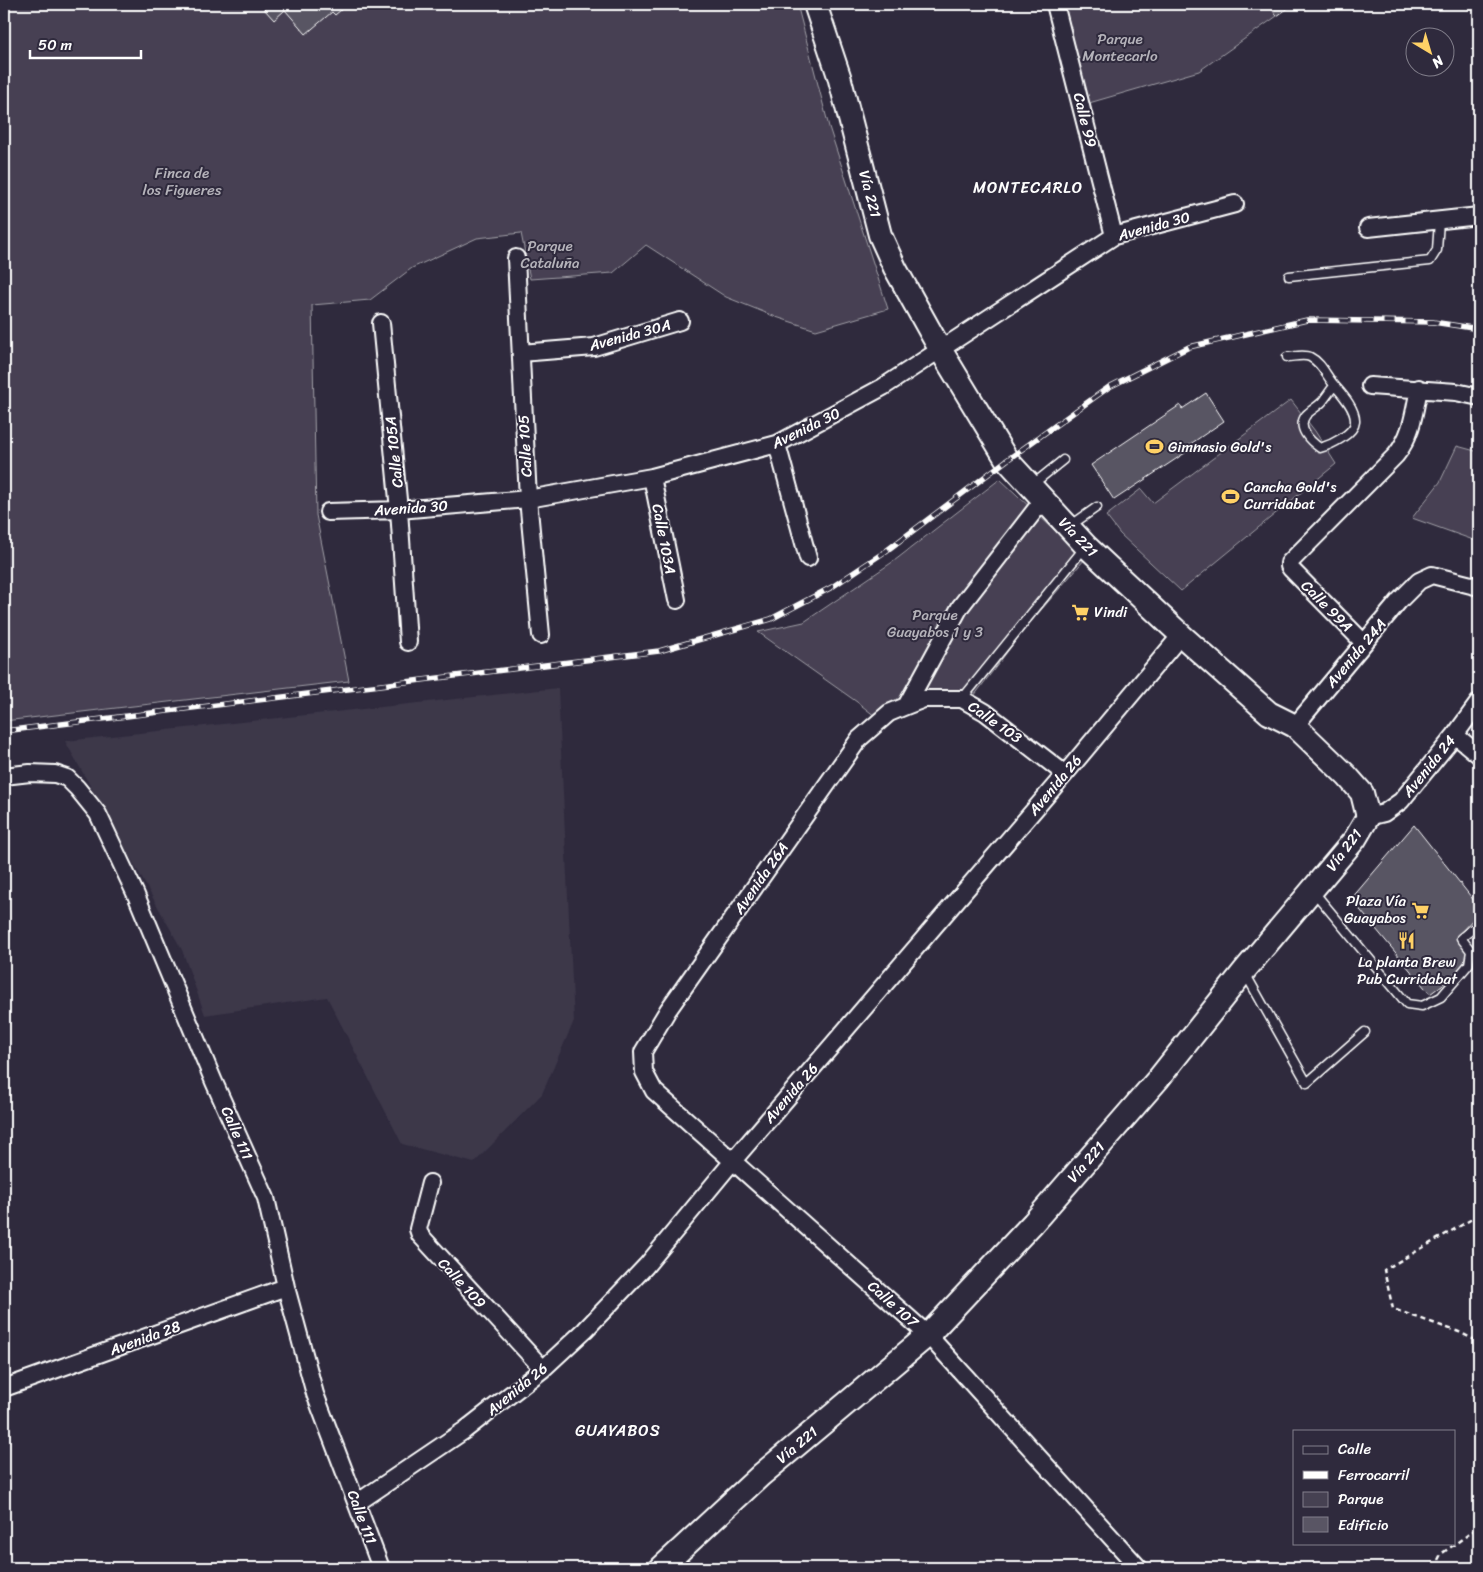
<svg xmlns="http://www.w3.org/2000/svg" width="1483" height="1572" viewBox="0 0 1483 1572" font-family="Sriracha,sans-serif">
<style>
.built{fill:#3c3749}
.green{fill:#464152;stroke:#a2a0a8}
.building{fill:#595564;stroke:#fff}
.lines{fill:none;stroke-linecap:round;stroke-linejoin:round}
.lane-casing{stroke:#fff;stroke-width:11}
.street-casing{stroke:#fff;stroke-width:20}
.secondary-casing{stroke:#fff;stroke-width:26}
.path{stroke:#fff;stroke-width:2.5;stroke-dasharray:5 4;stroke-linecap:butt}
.lane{stroke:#2f2a3d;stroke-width:8}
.street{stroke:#2f2a3d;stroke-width:16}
.secondary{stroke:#2f2a3d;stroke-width:22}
.rail-casing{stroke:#fff;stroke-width:5.5}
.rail{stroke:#2f2a3d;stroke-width:4;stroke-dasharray:11;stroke-linecap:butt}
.labels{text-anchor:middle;stroke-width:4;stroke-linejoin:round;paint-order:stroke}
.park-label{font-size:15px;fill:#b5b3ba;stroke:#2f2a3d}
.street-label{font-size:15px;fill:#fff;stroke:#2f2a3d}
.poi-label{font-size:15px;fill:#fff;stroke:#2f2a3d;text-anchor:start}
.neighbourhood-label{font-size:16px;letter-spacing:1px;fill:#fff;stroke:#2f2a3d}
</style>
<rect width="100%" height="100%" fill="#2f2a3d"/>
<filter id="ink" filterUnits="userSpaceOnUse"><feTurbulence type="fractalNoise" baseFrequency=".02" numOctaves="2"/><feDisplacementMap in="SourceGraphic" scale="10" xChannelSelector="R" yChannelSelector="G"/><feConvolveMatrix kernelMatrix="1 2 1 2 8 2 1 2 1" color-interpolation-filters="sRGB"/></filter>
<g filter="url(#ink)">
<!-- built -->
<path class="built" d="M558,688l16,333 -32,73 -68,69 -72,-19 -75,-147 -122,18 -23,-65 -117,-209z"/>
<!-- green -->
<path class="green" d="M4,4h793l32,123 59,182 -72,21 -40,-13 -50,-20 -80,-52 -33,28 -83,6 -9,-46 -44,5 -65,30 -42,32 -58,5 4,210 33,166 -345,40z
M1063,4h205l9,12 -78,55 -110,32z
M1291,400l24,31 21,33 -155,127 -61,-57 -14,-18 35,-27 12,14z
M1457,446l22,6v90l-67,-24 28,-36z
M1000,479l85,80 -62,72 -52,69 -40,-1 -51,21 -23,-18 -99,-70 46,-10 90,-61z"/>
<!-- building -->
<path class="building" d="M270,4h78l-13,11 -3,-3 -26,22 -21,-24 -11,10 -10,-11z
M1268,4h26l-17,12z
M1206,393l18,28 -35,24 2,4 -77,51 -23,-35 89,-60 2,4z
M1414,825l65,82v6l-20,21 20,23 -49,37 -79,-95z"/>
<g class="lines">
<defs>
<path id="lane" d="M1289,276l141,-15 7,-11 2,-29
M1287,357c6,0 17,-3 23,0 12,6 16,19 25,29 7,8 21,23 20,36 -1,12 -24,23 -35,26 -10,-7 -24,-20 -14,-33 5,-5 11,-8 16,-13 4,-5 8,-11 12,-16
M1032,485l31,-25
M1070,526l27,-19
M962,699l123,-152
M1314,892l93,112 15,2 19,-9 28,-33 2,-13 -10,-13 18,-14
M1245,973l62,110 58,-51"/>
<path id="street" d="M1055,4l59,232
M1368,228l111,-12
M516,258l12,241 13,136
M381,323l18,187 9,132
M521,353l73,-6 86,-26
M1370,386l86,6 23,5
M777,444l31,114
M652,477l25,123
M328,512l71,-2 129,-11 124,-22 125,-33 106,-57 231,-151 121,-32
M1364,643l-73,-74 -2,-3v-3l107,-108c16,-20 18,-42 23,-67
M906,706l54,-99 83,-107
M1295,726l104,-125 20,-20 13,-6 47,12
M1455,735l24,20
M1065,774l-80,-62 -23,-13h-38l-18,7 -17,7 -30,26 -191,271 -25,42 1,20 10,19 274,244 211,233
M4,776l26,-3 25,1 12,4 10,10 21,26 38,81 78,187 52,116 20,89 29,107 66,174
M1368,817l16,-4 17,-12 54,-66 24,-33
M430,1183l-12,46 2,6 123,134
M4,1388l282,-101
M357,1503l108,-73 78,-61 42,-39 61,-64 86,-104 333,-388 116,-139"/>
<path id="secondary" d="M661,1568l100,-93 167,-140 105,-112 126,-145 85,-107 111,-132 13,-22 -6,-24 -15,-17 -52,-50 -26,-13 -88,-78 -95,-89 -79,-86 -67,-111 -45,-81 -15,-33 -41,-159 -24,-72"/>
</defs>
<!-- lane casing -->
<use href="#lane" class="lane-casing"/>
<!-- street casing -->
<use href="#street" class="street-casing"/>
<!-- secondary casing -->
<use href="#secondary" class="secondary-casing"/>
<!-- path -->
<path class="path" d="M1479,1215l-95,55 9,39 66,23 20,10
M1434,1568l7,-14 38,-27"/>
<!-- lane -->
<use href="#lane" class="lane"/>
<!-- street -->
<use href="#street" class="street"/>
<!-- secondary -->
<use href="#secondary" class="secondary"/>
<defs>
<path id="rail" d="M4,731l655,-80 112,-32 61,-32 54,-36 121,-91 102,-73 80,-40 118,-27 126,2 46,7"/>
</defs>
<!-- rail casing -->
<use href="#rail" class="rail-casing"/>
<!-- rail -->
<use href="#rail" class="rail"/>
</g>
</g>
<!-- icons -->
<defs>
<symbol id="stadium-bare" viewBox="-9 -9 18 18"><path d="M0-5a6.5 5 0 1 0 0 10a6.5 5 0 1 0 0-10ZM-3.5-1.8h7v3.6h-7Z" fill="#ffd166" stroke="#2f2a3d" stroke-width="2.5" paint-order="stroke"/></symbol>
<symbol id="supermarket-bare" viewBox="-9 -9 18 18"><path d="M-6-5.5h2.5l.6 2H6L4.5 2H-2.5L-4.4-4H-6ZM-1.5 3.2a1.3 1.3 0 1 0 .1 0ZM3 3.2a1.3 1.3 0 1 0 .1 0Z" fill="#ffd166" stroke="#2f2a3d" stroke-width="2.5" paint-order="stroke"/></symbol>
<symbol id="restaurant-bare" viewBox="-9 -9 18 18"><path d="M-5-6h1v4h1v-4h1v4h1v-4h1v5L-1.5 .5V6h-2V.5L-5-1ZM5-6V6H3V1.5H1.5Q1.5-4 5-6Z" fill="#ffd166" stroke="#2f2a3d" stroke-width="2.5" paint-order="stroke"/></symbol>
</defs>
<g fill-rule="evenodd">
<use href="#stadium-bare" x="1142" y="434" width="25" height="25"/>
<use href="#stadium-bare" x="1218" y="484" width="25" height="25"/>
<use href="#supermarket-bare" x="1068" y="600" width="25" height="25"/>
<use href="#supermarket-bare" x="1408" y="898" width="25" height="25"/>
<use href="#restaurant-bare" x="1394" y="928" width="25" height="25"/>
</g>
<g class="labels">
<!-- park labels -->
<g class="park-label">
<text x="1120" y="44">Parque<tspan x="1120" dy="17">Montecarlo</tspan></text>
<text x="182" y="178">Finca de<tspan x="182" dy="17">los Figueres</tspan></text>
<text x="550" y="251">Parque<tspan x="550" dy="17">Cataluña</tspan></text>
<text x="935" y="620">Parque<tspan x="935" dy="17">Guayabos 1 y 3</tspan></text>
</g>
<!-- street labels -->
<g class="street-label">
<text transform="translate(1085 120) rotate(76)" y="5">Calle 99</text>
<text transform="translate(870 194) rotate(75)" y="5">Vía 221</text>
<text transform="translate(1154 226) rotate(-15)" y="5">Avenida 30</text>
<text transform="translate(630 335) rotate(-15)" y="5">Avenida 30A</text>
<text transform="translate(806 428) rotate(-26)" y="5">Avenida 30</text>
<text transform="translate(525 446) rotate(-93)" y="5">Calle 105</text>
<text transform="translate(394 452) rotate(-96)" y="5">Calle 105A</text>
<text transform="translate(411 508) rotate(-4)" y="5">Avenida 30</text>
<text transform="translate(1078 537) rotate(46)" y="5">Vía 221</text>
<text transform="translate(664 539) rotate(79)" y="5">Calle 103A</text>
<text transform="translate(1327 606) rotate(45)" y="5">Calle 99A</text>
<text transform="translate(1356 653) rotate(-50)" y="5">Avenida 24A</text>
<text transform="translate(995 722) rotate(35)" y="5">Calle 103</text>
<text transform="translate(1429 766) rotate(-51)" y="5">Avenida 24</text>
<text transform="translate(1055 785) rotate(-50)" y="5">Avenida 26</text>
<text transform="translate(1344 850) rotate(-53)" y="5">Vía 221</text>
<text transform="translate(761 878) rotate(-55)" y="5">Avenida 26A</text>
<text transform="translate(791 1093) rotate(-49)" y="5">Avenida 26</text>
<text transform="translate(237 1133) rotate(66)" y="5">Calle 111</text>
<text transform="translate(1086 1162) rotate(-49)" y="5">Vía 221</text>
<text transform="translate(462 1283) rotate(47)" y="5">Calle 109</text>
<text transform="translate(893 1304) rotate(42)" y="5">Calle 107</text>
<text transform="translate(145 1338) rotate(-20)" y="5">Avenida 28</text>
<text transform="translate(517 1389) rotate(-39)" y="5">Avenida 26</text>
<text transform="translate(797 1445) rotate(-40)" y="5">Vía 221</text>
<text transform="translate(362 1517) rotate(69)" y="5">Calle 111</text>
</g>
<!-- poi labels -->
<g class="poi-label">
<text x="1168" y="452">Gimnasio Gold's</text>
<text x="1244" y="492">Cancha Gold's<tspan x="1244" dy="17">Curridabat</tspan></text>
<text x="1094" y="617">Vindi</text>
<text x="1406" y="906" text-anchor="end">Plaza Vía<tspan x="1406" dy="17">Guayabos</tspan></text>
<text x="1407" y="967" text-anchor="middle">La planta Brew<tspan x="1407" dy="17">Pub Curridabat</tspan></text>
</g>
<!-- neighbourhood labels -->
<g class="neighbourhood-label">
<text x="1028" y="193">MONTECARLO</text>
<text x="618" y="1436">GUAYABOS</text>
</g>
</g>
<!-- margin -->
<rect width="1483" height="1572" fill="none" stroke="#2f2a3d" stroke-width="20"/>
<rect x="10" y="10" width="1463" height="1552" fill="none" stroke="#fff" stroke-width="2" filter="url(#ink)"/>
<!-- legend -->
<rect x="1293" y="1430" width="162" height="115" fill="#2f2a3d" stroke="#827f8b"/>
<rect x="1303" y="1446" width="25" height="8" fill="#2f2a3d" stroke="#827f8b"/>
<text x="1338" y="1454" font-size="15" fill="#ffffff">Calle</text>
<rect x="1303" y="1471" width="25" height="8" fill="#ffffff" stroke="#827f8b"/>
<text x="1338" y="1480" font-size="15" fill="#ffffff">Ferrocarril</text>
<rect x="1303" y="1492" width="25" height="15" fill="#464152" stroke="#827f8b"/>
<text x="1338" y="1504" font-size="15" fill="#ffffff">Parque</text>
<rect x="1303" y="1517" width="25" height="15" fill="#595564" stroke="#827f8b"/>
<text x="1338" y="1530" font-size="15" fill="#ffffff">Edificio</text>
<!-- north arrow -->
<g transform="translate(1430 52) rotate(142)"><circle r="24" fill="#2f2a3d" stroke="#827f8b"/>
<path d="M0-4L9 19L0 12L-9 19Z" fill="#ffd166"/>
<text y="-8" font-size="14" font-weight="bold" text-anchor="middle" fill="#ffffff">N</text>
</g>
<!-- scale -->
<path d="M30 50v8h111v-8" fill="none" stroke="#ffffff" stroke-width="2.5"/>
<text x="38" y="50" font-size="15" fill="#ffffff" stroke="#2f2a3d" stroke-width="4" paint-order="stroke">50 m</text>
</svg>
